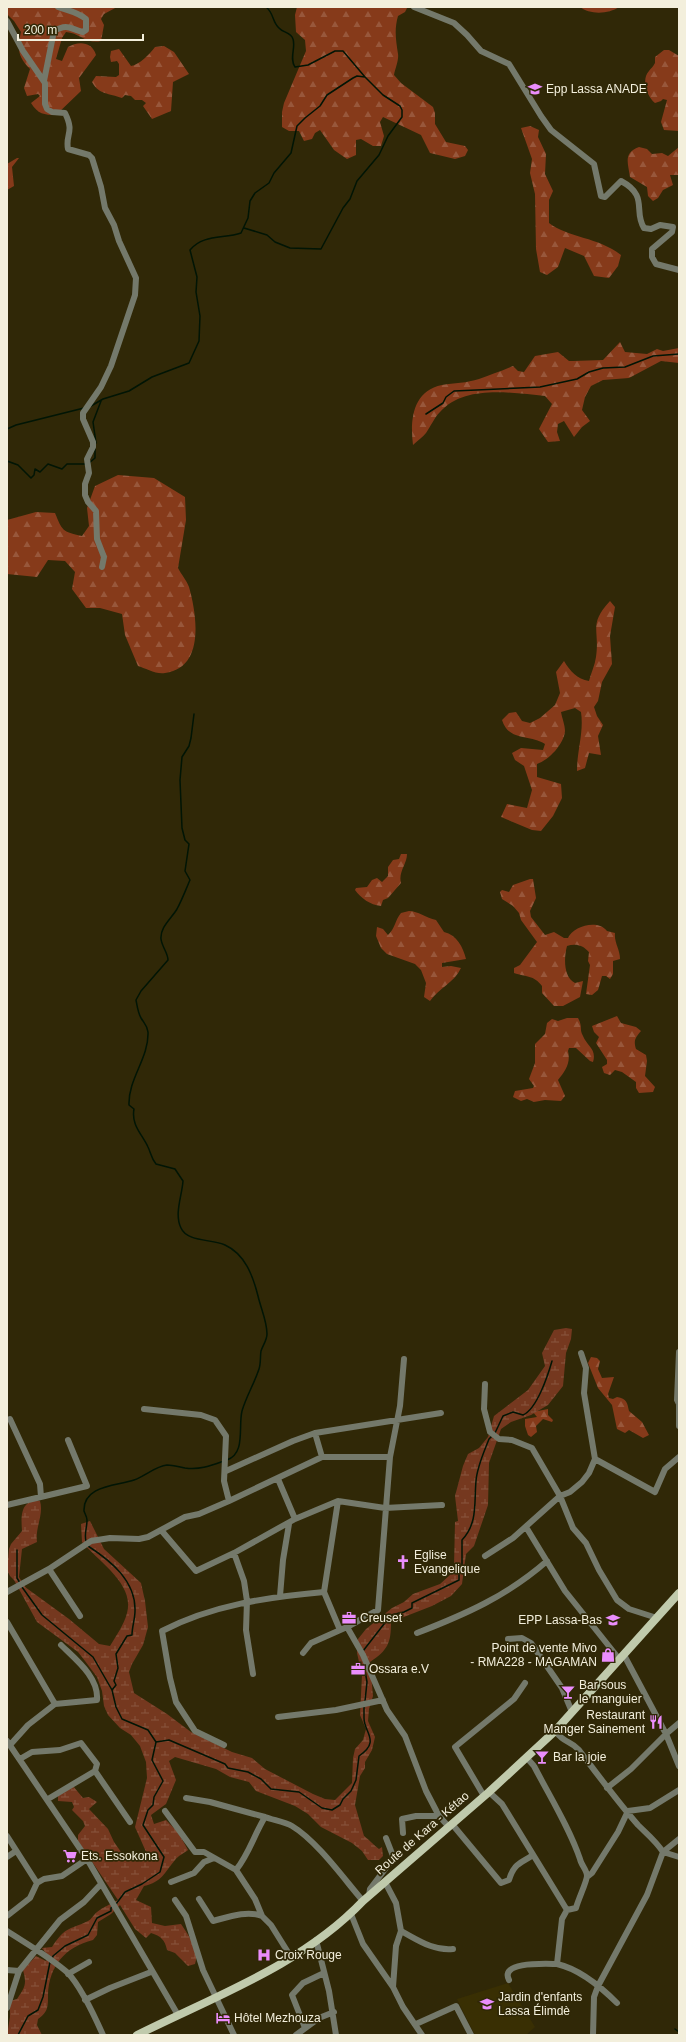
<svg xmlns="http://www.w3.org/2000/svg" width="686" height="2042" viewBox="0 0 686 2042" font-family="Arial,sans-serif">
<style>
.built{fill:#392f03}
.forest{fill:url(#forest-firs)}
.wetland{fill:url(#wetland-marsh)}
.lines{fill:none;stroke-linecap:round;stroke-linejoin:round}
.stream{stroke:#011505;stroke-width:1.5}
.minor{stroke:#74796b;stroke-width:6}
.major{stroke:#c0caac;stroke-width:8}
.labels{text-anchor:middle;stroke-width:3.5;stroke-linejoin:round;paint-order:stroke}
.poi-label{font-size:12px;fill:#f3efdc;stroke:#302807;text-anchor:start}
.street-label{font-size:12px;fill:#f3efdc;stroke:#302807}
</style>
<defs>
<pattern id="forest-firs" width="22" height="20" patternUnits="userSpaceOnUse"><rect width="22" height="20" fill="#863a1a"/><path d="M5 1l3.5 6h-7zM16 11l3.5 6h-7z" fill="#98573b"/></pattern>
<pattern id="wetland-marsh" width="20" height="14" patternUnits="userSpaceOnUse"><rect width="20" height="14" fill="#75381f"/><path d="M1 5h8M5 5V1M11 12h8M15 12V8" fill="none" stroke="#89553f"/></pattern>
</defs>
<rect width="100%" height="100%" fill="#302807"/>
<!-- built -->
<path class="built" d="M508,1983l27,44 -9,8h-51l-18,-36z"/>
<!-- forest -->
<path class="forest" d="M7,7h110l-13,7 -3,5 3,6 -3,16c-16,3 -21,-8 -35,-9l-4,6 -6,21 6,2 6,-14c10,-6 24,-6 28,8l-17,23 2,13 -25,24c-12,0 -18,-1 -25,-12l9,-7 -2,-2 -11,2 -3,-8 6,-19c-12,-12 -13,-20 -9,-37l-7,-11 -7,-7z
M297,7l110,1 -2,4 -7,4c-4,14 -2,24 0,38 1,6 -3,15 -4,21l7,8 32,24 2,6v11l11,18 19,4 3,4 -3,6 -10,3 -25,-6 -9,-18 -38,-18 -3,5 4,14 -3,10h-8l-12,-7 -5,1v15l-9,4 -13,-9 -14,-20 -5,3 -3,6 -8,2 -5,-10h-10l-7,-4v-15l2,-9 22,-52 -1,-11 -9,-8 -1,-17z
M580,7h39c-10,7 -29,8 -39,0z
M164,46l10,6 15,22 -16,8 -2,29 -19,8 -9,-13 3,-3 -4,-3h-7l-4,-4 -6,-1 -3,3c-13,-5 -23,-3 -30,-16l4,-6 20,1 3,-2v-11l-2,-3 -6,1 -1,-5 1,-6 8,-2 12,17c8,-1 19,-12 24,-19z
M664,50h5l10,6v75l-15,-1 -3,-8 6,-22 -4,-1 -2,2 -6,2c-8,-6 -14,-24 -6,-32 2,-3 4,-4 6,-8v-6z
M530,126l9,4 -1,7 8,17 -1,20 8,17 -4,9v23c20,15 49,14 72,32l-3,11 -9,12 -15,-2 -10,-20 -19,-8 -7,19 -11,8 -7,-3 -4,-23 -1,-55 -5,-21 2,-14 -11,-31z
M639,147l8,2 5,5 10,-1 6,3 11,-9v28h-9l3,10 -10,5 -5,8 -5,3 -5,-5 -1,-9 -17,-10c-2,-14 -7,-24 9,-30z
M17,158h2l-7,9 2,19 -7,4v-26z
M620,342l5,10 22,2 10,-5 6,2 16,-3v15l-18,-2 -32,17 -26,2 -12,6 -6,11 -3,13 8,11 -8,6 -8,10 -10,-16 -6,3 -1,8 3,9 -12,1 -9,-13 13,-25 -7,-8c-33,-3 -80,-12 -105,16 -6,6 -9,14 -14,21 -3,4 -9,8 -13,12 -3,-24 -1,-54 29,-60 12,-2 25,-2 37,-6 11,-4 23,-8 34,-13l5,5 6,1 11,-16 23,-4 11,9h4l30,-1z
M118,475l36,3 31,19 1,23 -8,48c3,6 9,13 11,19 8,28 16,81 -24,86 -8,2 -20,-5 -27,-7l-13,-31 -3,-21 -22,-6h-14l-14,-19 3,-17 -10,-11 -17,-1 -11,17 -30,-3v-54l29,-8 19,1c7,17 7,19 27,23l7,-10 -2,-18 8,-22z
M610,601l5,6 -5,29 2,28 -10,18 -4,19 -4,6 3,9 6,9 -5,11 3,19 -12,-2 -4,15 -8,3c0,-21 7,-39 4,-59l-6,-4 -14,4c1,6 4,13 4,19 -1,13 -16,29 -28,33v13l24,7 1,14 -9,18 -12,15 -9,-1 -31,-13 6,-13 20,4 5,-18 -8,-24 -9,-6 -3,-7 9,-5 22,2 2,-6c-16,-10 -36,-2 -43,-24l7,-7 7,-1 6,9 8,2 10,-5 15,-13 5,-12 -4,-21 8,-11c6,10 13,18 25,20 2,-8 6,-16 7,-24 4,-28 -8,-32 14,-56z
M401,854h6c0,10 -9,18 -6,29l-13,15 -5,2 -2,6c-11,-1 -20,-8 -26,-16l1,-2 11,-1 5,-7 5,-2 5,4 6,-6v-9l5,-7 6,-1z
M530,879h3l3,19 -6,13 1,6 14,18 9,-3 10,6h4c5,-12 30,-19 39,-7l8,2c-1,10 5,16 5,26l-7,2v13l-3,5 -4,-3h-4l-4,14 -6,5 -6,-1 4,-29 -2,-4 1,-9c-6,-7 -14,-9 -22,-6 -3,11 -4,31 8,37l8,-2 -3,16 -17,9h-9l-12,-13v-7c-8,-11 -16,-9 -28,-13v-5l6,-3 17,-23 -16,-22 -2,-7 -6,-7 -11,-7 -2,-7 2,-2 7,2 4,-7z
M409,911c9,0 17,7 27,9l8,12c13,3 19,15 22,27l-24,4v4l9,-1 10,2c-7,15 -22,20 -31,33l-6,-4 2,-14 -5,-13 -6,-6 -28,-10 -6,-6 -5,-12 1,-9 6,2 5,6c7,-6 7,-15 13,-22z
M617,1016l4,7 15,4 5,4c-5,6 -8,9 -5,18l10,6 1,6 -2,15 10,11 -2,5 -14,1 -3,-5v-6l-14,-10 -7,-2 -5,5 -6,-2 -2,-6 5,-3v-4l-11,-17 3,-6 -5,-5 -2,-6z
M567,1018h11c5,9 1,11 5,18 4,10 14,13 10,26l-3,-1 -14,-13h-7l-1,3c3,12 -3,20 -10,29l7,16 -4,5 -16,-1 -11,2 -7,-3 -6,2 -8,-4 2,-6 18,-3 1,-2 -5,-7 6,-16v-19l10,-10 2,-11 5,-4 6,2z
M591,1357l6,1 3,3 -2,8 4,9 12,-1 -6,17 1,4 4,1 4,-2c10,2 10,5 12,14l13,11 7,13 -6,3 -14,-8 -4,3 -8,-4 -5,-24 -14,-17 -10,-25z
M548,1409v6l5,5 -1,2 -9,-3 -7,7 1,6 -6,5 -3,-2 -3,-9v-7l12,-2 -4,-5z"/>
<!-- wetland -->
<path class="wetland" d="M566,1328l6,1 -1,10 -5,14 -3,33 -15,19 -17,10 -20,7 -10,7 -12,34 -1,42 -14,41 -8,8 -4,30 -11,12 -19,10 -41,16c0,21 -3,28 -21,40l3,34 -4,13 -1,12 7,16 -3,13 -7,12v6l-5,8 -5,29 9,31c6,4 9,9 15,13l3,-2 1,9 -4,4h-11l-6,-9 -10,-8 -31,-16 -13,-13 -13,-8 -39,-15 -7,-9 -19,-5 -14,-8 -41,-12 -6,4 7,19 -10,24 -15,11 3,9 12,-4 12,12 10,18c-4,3 -10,6 -13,10 -11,13 -13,22 -31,26l-8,14 15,7 1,16 13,3 16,-2c7,11 19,26 14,40l-7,2 -13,-13 -8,-3c-2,-10 -6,-14 -16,-17l-5,5 -11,-9 -15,-24 -9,9 -13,8 -1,13 -4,5c-28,7 -44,26 -45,55 0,12 0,17 -10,24l-1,6 5,10h-35l3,-18v-16l7,-2c8,-12 10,-14 6,-29l13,-14 10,5 2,-5 -6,-8 10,-1c14,-21 15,-16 36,-26 4,-2 5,-6 9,-9 6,-5 14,-8 21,-12l-40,-59v-6l7,-9 -2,-5 -11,-11 2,-3 -2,-5 -14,-1v-6l15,-9 10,12 6,-1 8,5 -8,7 19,20 6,13 12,17 16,-1 5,-4 -12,-27 12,-49 -1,-16 -6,-16 -9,-11 -11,-7 -12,-13 -4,-9 -2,-15 -5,-14 -12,-16 -7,-9 -41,-30 -23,-42 -4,-4 -3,-6 2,-21 2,-5 11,-13c-1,-14 -2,-32 18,-30 4,14 -5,26 -3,41l-15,7 -3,28 6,10 44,32 30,25 11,2c6,-10 14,-21 17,-33 8,-29 -28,-51 -45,-71l-1,-18 9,-3 14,28 37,34 4,18 3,26 -5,18 -11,19 -3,8 5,21 33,21 24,18 41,20 20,6 13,11 48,25 12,5 10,1 17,-17 1,-25 2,-9 8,-9 3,-11 -6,-14 2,-40 -5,-22 1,-14 8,-10 26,-21 12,-6 9,-8 27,-10 10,-9 4,-8 1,-45 3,-1 -3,-25 8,-30 5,-12 11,-6 9,-11 6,-21 34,-26 17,-24 -3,-13 12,-23z"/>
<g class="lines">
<!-- stream -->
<path class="stream" d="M244,228l23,7 8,7 15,6 31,1 22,-41 7,-9 7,-18 22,-26 9,-19 14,-19v-7l-2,-4 -17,-11 -18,-18 -22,-26h-8l-27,14 -13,2c-6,-9 1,-19 -2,-28 -2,-7 -10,-6 -14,-11 -7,-6 -5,-15 -13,-21
M91,406l12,-7 26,-8 23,-14 37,-14 10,-22 1,-25 -4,-24 1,-15 -7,-27c13,-16 34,-11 51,-17l7,-15 2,-17 5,-8 14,-10 5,-10 17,-20 6,-27 8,-8 15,-12 7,-11 26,-17 4,-2 8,1
M426,414l17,-11 3,-6 8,-6 86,-4 37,-8 12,-7 14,-4 22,-1 28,-11 26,-2
M7,429l9,-4 68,-17
M96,443l-3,-21 8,-21
M7,461l11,4 13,13 3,-3 1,-6 5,3 8,-8 14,5 5,-5h19
M89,463l6,-5v-9
M194,714l-3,24 -2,8 -7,11 -2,23 2,48 3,12 4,4 -4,27 5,9c-4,9 -8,20 -13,29 -6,10 -17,18 -16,30 1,8 7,14 7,21l-27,31 -5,9c1,5 2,13 5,18 3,5 6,7 7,14 1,26 -20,47 -19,73l5,4c-3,16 8,25 14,38 3,6 3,11 8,17l19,5 8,12c-1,15 -9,33 -2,47 6,14 31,11 44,17 20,9 28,31 33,51 3,13 9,25 9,38 0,6 -4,11 -6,17 -1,6 0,12 -2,18 -5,15 -13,28 -17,42 -4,16 4,42 -15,49
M495,1433l8,-17 10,-4 10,3c14,-6 25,-40 29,-54
M86,1541c-2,-7 1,-13 1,-21 0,-3 -2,-6 -3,-9 -1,-26 33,-25 50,-31 11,-4 22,-14 33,-15 6,0 12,2 18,3 15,2 25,-2 39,-7
M88,1546c23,15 48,35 47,65 0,8 -3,16 -3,24l-5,1 -11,18 2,14 -4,13 2,4 -4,5
M17,1550v28l3,5
M22,1587l20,28 51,42 19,33 4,17 6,12 26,11 8,12 -4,18 11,21 -9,16 -1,8 -5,5 -5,15 21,32 -4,15 -18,12 -17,8 -9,12
M363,1651l28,-36 13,-3 8,-4v-5l47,-23v-13l3,-2v-25c16,-17 12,-37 14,-59 1,-14 8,-29 13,-42l3,-3
M364,1665l3,17 -2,19
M156,1742l13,-2 56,24 3,4 20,4 13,7 10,10 28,3 23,16 10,2 8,-5 3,-6 8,-8 5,-11 3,-24c22,-15 5,-23 5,-38 0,-4 0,-9 0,-13
M52,1959l1,-3 12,-10 23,-11 9,-17 14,-7v-3l2,-2
M675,2029l4,3
M18,2035l10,-19 10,-6 5,-13 7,-35"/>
<!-- minor -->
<path class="minor" d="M414,7l40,16 13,12 14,16 28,13 32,52 10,14 43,34 7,32 4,1 16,-16c28,15 12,30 23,47l7,1 9,-4 13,2 -1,5 -20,17v8l4,7 23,6
M7,21l16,30 22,32v21l2,5 5,3 13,1c10,20 0,21 3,36l21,6 3,3 9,29 4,21 9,17 5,16 17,37 -1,17 -24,71 -10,21 -18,26v6l10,23v5l-6,12 2,14 -4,11v11l3,7 8,9 1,28 7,18 -2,10
M44,81l10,-50c14,-8 16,-2 29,1l3,-2v-11c-9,-7 -17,-8 -28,-12
M679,1352l-2,48 2,4v22
M485,1384l-1,25 6,23 9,7 13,1 20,8 28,48 13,32 13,15 13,27 18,30 12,9 28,9
M144,1409l57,6 14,5 11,16 -2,45 5,20
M10,1419l30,65 1,13
M315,1433l7,24
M595,1459l60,33 10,-23 14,-12
M226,1471l67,-30 22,-8 126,-20
M278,1479l17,40
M338,1501l-14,91 16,38
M7,1505l80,-19 -19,-46
M526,1527l39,64 55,69
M161,1530l35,41 38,-18 61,-34 43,-18 47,7 57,-3
M234,1553l10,28 3,20 -1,29 7,44
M485,1556l28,-18 47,-42 10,-4 12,-10 7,-9 6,-14 -11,-66 2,-25 -5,-15
M49,1569l31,47
M7,1592l42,-23 42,-28 19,-3 29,1 9,-2 37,-20 14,-3 30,-13 93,-44h68
M280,1596l3,-36 6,-36
M7,1622l48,82
M347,1627l16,28 24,55 18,26 21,55 13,25 10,11
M417,1633c49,-19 90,-37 130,-72
M508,1639l14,-1 9,5 31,45 10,24
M303,1653l8,-10 36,-16 31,-17 12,-153 10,-51 4,-47
M624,1655l42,79 13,-11
M278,1717l58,-7 47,-10
M555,1731c10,13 15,9 24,19 19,25 38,51 59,75 9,9 18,16 25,27l-16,43 -49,91 -4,11 -1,38
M7,1741l80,118 91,156
M10,1745l18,-20 27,-21 42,-4c2,-23 -22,-41 -36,-55
M224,1745l-29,-14 -19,-29 -6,-24 -8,-47c50,-26 106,-34 162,-39
M526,1757l8,9c16,31 35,61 46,93 1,6 7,11 7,17 0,5 -9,24 -11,32l-9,2
M20,1759l12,-7 28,-2 21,-7 16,21 -2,7 -47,28
M95,1771l35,51
M607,1788l24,-19 35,-35 13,32
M489,1792l13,12 65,106 -5,9 -5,45c22,5 45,24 60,39
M484,1796l-29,-49 59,-48 11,-16
M186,1798l24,4 55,15c-11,18 -16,37 -29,53
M165,1811l30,41h9l32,18 19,29 7,17 9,9 20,32
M265,1817c8,3 20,5 27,9 25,15 52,53 71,75
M452,1824l49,59 8,-3c5,-17 11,-16 24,-25
M403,1833l-1,-14 14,-3h23
M7,1836l30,47 -7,15 -23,18
M663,1852l16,-13
M663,1852l16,5
M7,1857l9,-6
M587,1877l5,-4 26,-41 10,-21 22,-3 29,-18
M171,1882l23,-9 10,-11 10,-4
M385,1882l11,21 5,28 -5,15 -3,41 10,20 19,28
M37,1883l7,-4 18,-3 25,-17
M369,1896l1,-7 22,-29 1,-4 -7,-18
M199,1899l14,22c15,-4 34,-11 49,-5
M175,1900l11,16 17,54 31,65
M351,1914l12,30 30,43
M7,1931c20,13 43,26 61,42 13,14 27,44 35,62
M401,1931c17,9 32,20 52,18
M316,1940l13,51 7,44
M7,1970l12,1 41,-51 24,-18 17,-18
M68,1974l21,-12
M509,1980c-10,-19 38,-16 48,-16
M85,2000l25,-12 41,-16
M7,2008l12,-37
M416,2024l40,-18 15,29
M305,2028l-13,-33 11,-12 21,-10
M296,2035l23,-17 15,-6"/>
<!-- major -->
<path class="major" d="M137,2035c78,-39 165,-70 226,-134l126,-109 66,-61 124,-138"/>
</g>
<!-- icons -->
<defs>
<symbol id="school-bare" viewBox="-9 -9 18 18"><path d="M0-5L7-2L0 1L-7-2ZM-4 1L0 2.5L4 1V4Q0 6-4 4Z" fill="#ea8dfc" stroke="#302807" stroke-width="2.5" paint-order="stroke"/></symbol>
<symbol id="church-bare" viewBox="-9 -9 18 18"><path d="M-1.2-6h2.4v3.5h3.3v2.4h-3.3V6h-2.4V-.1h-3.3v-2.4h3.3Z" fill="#ea8dfc" stroke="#302807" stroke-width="2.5" paint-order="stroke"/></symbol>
<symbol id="office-bare" viewBox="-9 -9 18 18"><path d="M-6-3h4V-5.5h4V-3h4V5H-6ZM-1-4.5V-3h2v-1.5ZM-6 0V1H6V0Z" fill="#ea8dfc" stroke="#302807" stroke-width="2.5" paint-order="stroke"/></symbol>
<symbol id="shop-bare" viewBox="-9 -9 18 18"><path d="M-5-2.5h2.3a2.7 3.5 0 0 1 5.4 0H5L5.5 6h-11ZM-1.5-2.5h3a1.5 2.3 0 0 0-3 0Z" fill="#ea8dfc" stroke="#302807" stroke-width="2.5" paint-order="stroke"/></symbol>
<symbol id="bar-bare" viewBox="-9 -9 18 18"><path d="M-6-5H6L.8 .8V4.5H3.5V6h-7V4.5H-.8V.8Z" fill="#ea8dfc" stroke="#302807" stroke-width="2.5" paint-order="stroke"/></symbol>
<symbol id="restaurant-bare" viewBox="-9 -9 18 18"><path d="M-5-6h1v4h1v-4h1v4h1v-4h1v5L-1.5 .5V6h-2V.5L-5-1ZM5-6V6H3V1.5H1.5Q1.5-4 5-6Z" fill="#ea8dfc" stroke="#302807" stroke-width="2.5" paint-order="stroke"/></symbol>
<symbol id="supermarket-bare" viewBox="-9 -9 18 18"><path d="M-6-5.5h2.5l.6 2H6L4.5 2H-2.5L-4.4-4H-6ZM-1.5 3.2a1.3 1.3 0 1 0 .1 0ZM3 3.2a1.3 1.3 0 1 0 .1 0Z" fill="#ea8dfc" stroke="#302807" stroke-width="2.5" paint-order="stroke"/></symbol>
<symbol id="hospital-bare" viewBox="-9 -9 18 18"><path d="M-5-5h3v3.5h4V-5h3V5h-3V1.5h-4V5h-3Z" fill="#ea8dfc" stroke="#302807" stroke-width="2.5" paint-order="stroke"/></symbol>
<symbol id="hotel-bare" viewBox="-9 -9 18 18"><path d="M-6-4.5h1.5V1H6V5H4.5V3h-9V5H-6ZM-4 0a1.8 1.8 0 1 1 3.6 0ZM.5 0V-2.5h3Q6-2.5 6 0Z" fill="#ea8dfc" stroke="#302807" stroke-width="2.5" paint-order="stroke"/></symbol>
</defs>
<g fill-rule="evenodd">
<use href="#school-bare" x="525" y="79" width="20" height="20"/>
<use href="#church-bare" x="393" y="1552" width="20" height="20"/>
<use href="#office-bare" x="339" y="1608" width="20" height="20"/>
<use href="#school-bare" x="603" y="1610" width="20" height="20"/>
<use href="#shop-bare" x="598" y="1645" width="20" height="20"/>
<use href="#office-bare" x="348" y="1659" width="20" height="20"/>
<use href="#bar-bare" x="558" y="1682" width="20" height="20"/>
<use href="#restaurant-bare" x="646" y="1712" width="20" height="20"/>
<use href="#bar-bare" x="532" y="1747" width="20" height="20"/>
<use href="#supermarket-bare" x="60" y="1846" width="20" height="20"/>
<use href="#hospital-bare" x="254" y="1945" width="20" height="20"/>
<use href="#school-bare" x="477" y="1994" width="20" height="20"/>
<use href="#hotel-bare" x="213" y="2008" width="20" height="20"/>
</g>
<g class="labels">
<!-- poi labels -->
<g class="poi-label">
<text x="546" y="93">Epp Lassa ANADE</text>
<text x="414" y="1559">Eglise<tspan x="414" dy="14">Evangelique</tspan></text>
<text x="360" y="1622">Creuset</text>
<text x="602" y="1624" text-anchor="end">EPP Lassa-Bas</text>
<text x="597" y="1652" text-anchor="end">Point de vente Mivo<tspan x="597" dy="14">- RMA228 - MAGAMAN</tspan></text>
<text x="369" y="1673">Ossara e.V</text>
<text x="579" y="1689">Bar sous<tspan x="579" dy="14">le manguier</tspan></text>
<text x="645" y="1719" text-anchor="end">Restaurant<tspan x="645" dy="14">Manger Sainement</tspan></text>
<text x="553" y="1761">Bar la joie</text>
<text x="81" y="1860">Ets. Essokona</text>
<text x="275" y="1959">Croix Rouge</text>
<text x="498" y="2001">Jardin d'enfants<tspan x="498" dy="14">Lassa Élimdè</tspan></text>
<text x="234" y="2022">Hôtel Mezhouza</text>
</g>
<!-- street labels -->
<g class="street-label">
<text transform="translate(422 1833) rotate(-41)" y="4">Route de Kara - Kétao</text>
</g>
</g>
<!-- border -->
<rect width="686" height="2042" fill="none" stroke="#f3efdc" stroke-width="16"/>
<!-- scale -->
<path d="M18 34v6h125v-6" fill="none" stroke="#f3efdc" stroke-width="2"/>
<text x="24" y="34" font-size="12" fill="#f3efdc" stroke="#302807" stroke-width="3" paint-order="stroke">200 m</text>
</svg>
